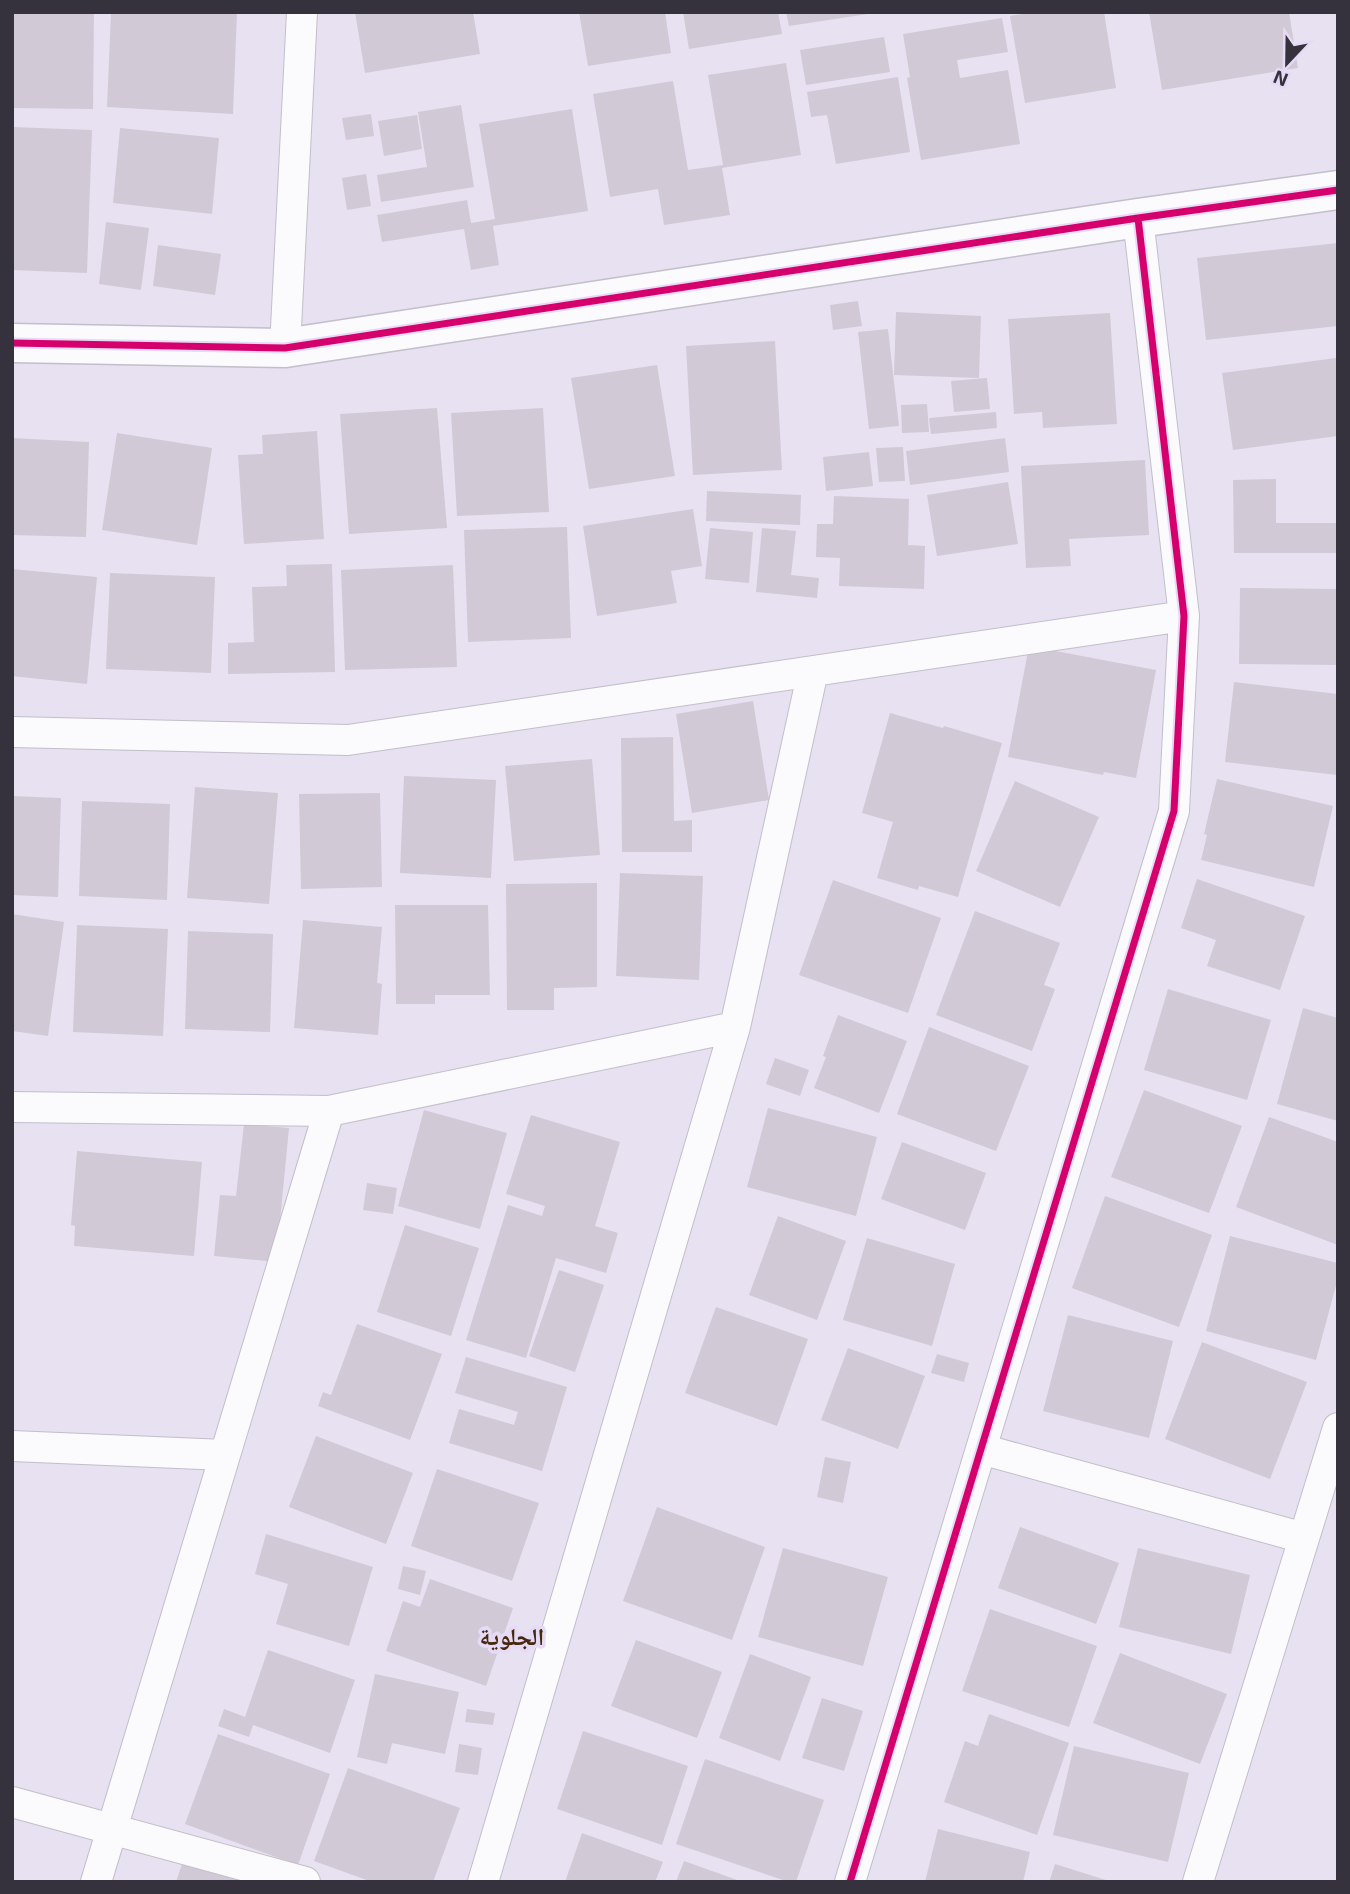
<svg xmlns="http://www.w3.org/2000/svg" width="1350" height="1894" viewBox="0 0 1350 1894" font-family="'Exo 2','Noto Naskh Arabic',sans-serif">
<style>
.building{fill:#d2c9d7}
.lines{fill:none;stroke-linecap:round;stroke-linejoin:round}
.street-casing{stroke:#c3becb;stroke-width:32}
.secondary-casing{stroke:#c3becb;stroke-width:41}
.street{stroke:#fbfafd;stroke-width:30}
.secondary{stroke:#fbfafd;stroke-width:38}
.cycleway-casing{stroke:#e5dbf7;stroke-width:11}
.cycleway{stroke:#d6006c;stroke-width:7}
.labels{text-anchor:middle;stroke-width:7;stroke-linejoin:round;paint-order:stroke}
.neighbourhood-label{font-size:24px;font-weight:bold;fill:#46280d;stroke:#e5dbf7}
</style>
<rect width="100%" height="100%" fill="#e7e1f1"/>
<!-- building -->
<path class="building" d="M12,12h82l-1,97 -81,-1z
M111,12h126l-4,102 -126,-7z
M355,12h118l7,42 -115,19z
M579,12h86l6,41 -83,13z
M683,12h95l4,22 -93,15z
M786,12h82v2l-79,12z
M1032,12h72l12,76 -91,15 -15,-87z
M1149,12h140l9,56 -136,22z
M1002,18l6,34 -51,8 3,18 48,-8 12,74 -99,16 -14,-82 3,-1 -7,-43z
M884,37l6,35 -84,13 -6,-35z
M786,63l15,92 -79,13 8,47 -66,10 -6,-36 -48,8 -17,-103 80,-13 15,89 35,-5 -15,-90z
M898,77l12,75 -74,12 -9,-49 -16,2 -4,-25z
M461,105l13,82 -93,15 -4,-27 50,-8 -9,-55z
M572,109l16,102 -95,15 6,39 -28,5 -7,-41 -82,13 -5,-27 90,-15 4,23 24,-4 -16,-95z
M371,114l3,22 -28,4 -4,-22z
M417,115l5,34 -38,7 -6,-35z
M12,127l80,3 -5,143 -75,-3z
M120,128l99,10 -7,76 -99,-11z
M366,174l5,32 -24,4 -5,-32z
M106,222l43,6 -8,62 -42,-6z
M1338,243v83l-132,14 -9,-82z
M158,245l63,9 -6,41 -62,-9z
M858,301l4,25 -29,4 -3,-25z
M896,312l85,4 -2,62 -85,-3z
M1110,313l7,111 -74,4 -1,-16 -28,2 -6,-95z
M888,329l11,97 -30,3 -11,-97z
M775,341l7,129 -89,5 -7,-129z
M1336,358l2,16v62l-105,14 -11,-77z
M657,365l18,111 -86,13 -18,-111z
M987,378l3,31 -36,3 -3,-31z
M927,404l2,28 -27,1 -1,-28z
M437,408l10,120 -98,6 -9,-120z
M543,408l6,104 -92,4 -6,-103z
M996,412l1,16 -66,6 -2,-16z
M317,431l7,108 -80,5 -6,-89 25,-1 -1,-19z
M117,433l95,15 -15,97 -95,-15z
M12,438l77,4 -3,95 -74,-2z
M1005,438l4,34 -99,13 -4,-34z
M903,447l2,34 -26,1 -3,-34z
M869,452l4,34 -47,5 -3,-34z
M1145,460l4,75 -80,4 2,27 -45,2 -5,-102z
M1276,479v44h62v30h-104l-1,-73z
M1008,482l10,62 -81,12 -10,-61z
M707,491l94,4 -1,30 -94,-4z
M834,496l75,3 -1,46 17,1 -1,43 -85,-3 1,-28 -24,-1 1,-33h16z
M693,509l9,57 -31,5 6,32 -80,13 -14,-90z
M567,527l4,111 -103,4 -4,-112z
M710,528l43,4 -4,51 -44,-4z
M762,528l34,3 -5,44 28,3 -2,20 -61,-6z
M332,564l3,108 -107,2v-31l26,-1 -2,-55 35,-1 -1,-21z
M453,565l4,102 -112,3 -4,-100z
M12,569l85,8 -10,107 -75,-8z
M110,573l105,4 -4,96 -105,-4z
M1240,588l98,1v76l-99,-1z
M1029,646l127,24 -20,108 -32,-6 -1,3 -95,-18z
M1234,682l104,12 -1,81 -112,-13z
M753,701l16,99 -77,13 -16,-99z
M890,713l53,15 1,-2 58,17 -44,154 -39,-11 -1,4 -41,-12 16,-56 -31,-9z
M673,737l1,84 18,-1v32h-70l-1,-114z
M592,759l8,96 -86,6 -9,-95z
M404,776l92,4 -5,98 -91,-5z
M1217,779l116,27 -19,81 -113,-27 6,-25 -3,-1z
M1015,781l84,36 -39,90 -84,-36z
M195,787l83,6 -9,111 -82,-6z
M380,793l2,94 -81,2 -2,-95z
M12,796l49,2 -3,99 -46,-2z
M82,801l88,3 -3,96 -88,-4z
M620,873l83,3 -4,104 -83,-4z
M1197,879l108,37 -25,74 -73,-24 9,-26 -35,-12z
M833,880l108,38 -33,95 -109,-38z
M597,883v104l-43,1v22h-47l-1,-126z
M395,905h93l2,90h-55v9h-39z
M975,911l85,32 -16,42 11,4 -23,62 -96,-36z
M12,914l52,8 -16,114 -36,-5z
M303,920l79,7 -5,56 5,1 -4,51 -84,-7z
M77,925l91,4 -5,107 -90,-4z
M188,931l85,3 -3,98 -85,-3z
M1168,989l103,31 -24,80 -103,-30z
M1303,1008l35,10v103l-61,-17z
M838,1015l69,26 -28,72 -65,-25 12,-31 -3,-1z
M929,1027l100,39 -33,85 -99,-37z
M775,1058l34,12 -9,26 -34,-12z
M1144,1090l98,36 -33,87 -98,-36z
M768,1108l109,29 -21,79 -109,-29z
M424,1110l83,23 -27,96 -82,-23z
M531,1115l89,27 -25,84 23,7 -12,40 -50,-15 -30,100 -60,-18 42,-135 34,11 3,-10 -39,-12z
M1269,1117l69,25v103l-102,-38z
M244,1124l45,4 -13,134 -62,-6 6,-61 16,1z
M902,1142l84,31 -21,57 -84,-31z
M77,1151l125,11 -8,94 -120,-10 1,-20 -4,-1z
M367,1183l30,5 -4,26 -30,-4z
M1105,1196l107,39 -33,92 -107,-39z
M778,1216l68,25 -29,79 -68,-25z
M405,1225l74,23 -28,88 -74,-24z
M1230,1236l108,27v15l-22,82 -110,-29z
M867,1238l88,26 -23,82 -89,-26z
M559,1270l45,15 -29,87 -46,-16z
M716,1307l92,32 -31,87 -92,-33z
M1068,1315l105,26 -24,97 -106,-27z
M357,1324l85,30 -32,86 -92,-34 5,-14 8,3z
M1202,1342l105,40 -37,97 -105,-40z
M848,1348l77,28 -27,73 -77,-29z
M937,1354l32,9 -5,19 -33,-9z
M466,1357l101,30 -25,84 -93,-28 10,-34 55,16 4,-13 -63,-19z
M316,1436l97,37 -27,71 -97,-37z
M825,1457l26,5 -8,41 -26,-6z
M437,1469l102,34 -27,78 -101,-35z
M657,1507l108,40 -33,93 -109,-39z
M1020,1527l99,36 -23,61 -98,-36z
M266,1534l107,33 -24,79 -73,-22 12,-40 -33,-10z
M783,1548l105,29 -25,89 -105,-29z
M1138,1548l112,27 -19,79 -112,-27z
M403,1566l23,5 -6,24 -22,-6z
M430,1579l83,29 -27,78 -100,-35 17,-50 17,6z
M990,1609l107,37 -28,81 -107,-36z
M636,1640l86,32 -25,66 -86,-32z
M268,1650l87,30 -25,73 -77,-28 -4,12 -31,-11 6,-17 21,8z
M1120,1653l107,41 -27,70 -107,-41z
M750,1654l61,23 -31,84 -61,-23z
M375,1674l84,18 -14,62 -53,-11 -5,21 -30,-7z
M822,1698l41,13 -19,60 -42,-13z
M467,1709l28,4 -2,12 -28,-3z
M989,1714l80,29 -32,92 -93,-33 21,-61 13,5z
M583,1731l105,35 -26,79 -105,-36z
M218,1734l112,40 -32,91 -113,-41z
M459,1744l23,4 -4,27 -23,-3z
M1074,1746l115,27 -21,89 -115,-27z
M705,1759l119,41 -28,82h-7l-113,-38z
M348,1768l112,40 -27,74h-61l-58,-21z
M938,1829l92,23 -7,30h-98z
M582,1833l81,29 -8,20h-90z
M183,1861l58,20v1h-65z
M684,1861l56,20v1h-64z
M1055,1864l54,17 -1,1h-59z"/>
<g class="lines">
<defs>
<path id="street" d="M285,348l17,-336
M12,732l336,8 836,-124
M12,1107l317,4 406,-84
M12,1446l213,9
M981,1449l323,89
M12,1802l293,80
M96,1882l233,-771
M483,1882l252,-855 78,-356
M850,1882l324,-1071 10,-195 -46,-398
M1198,1882l140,-454"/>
<path id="secondary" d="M12,343l273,5 853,-130 200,-28"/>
</defs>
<!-- street casing -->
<use href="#street" class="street-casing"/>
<!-- secondary casing -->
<use href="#secondary" class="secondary-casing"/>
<!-- street -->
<use href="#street" class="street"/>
<!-- secondary -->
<use href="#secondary" class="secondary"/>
<defs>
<path id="cycleway" d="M12,343l273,5 853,-130 200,-28
M850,1882l324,-1071 10,-195 -46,-398"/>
</defs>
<!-- cycleway casing -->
<use href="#cycleway" class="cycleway-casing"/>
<!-- cycleway -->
<use href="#cycleway" class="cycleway"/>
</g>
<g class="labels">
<!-- neighbourhood labels -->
<g class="neighbourhood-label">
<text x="512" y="1645">الجلوية</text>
</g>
</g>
<!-- border -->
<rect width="1350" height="1894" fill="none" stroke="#36323d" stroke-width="28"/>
<!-- north arrow -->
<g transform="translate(1287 63) rotate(202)" stroke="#e5dbf7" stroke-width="5" paint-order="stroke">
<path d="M0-5L12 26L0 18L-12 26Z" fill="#36323d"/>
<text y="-10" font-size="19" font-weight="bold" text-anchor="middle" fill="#36323d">N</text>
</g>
</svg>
